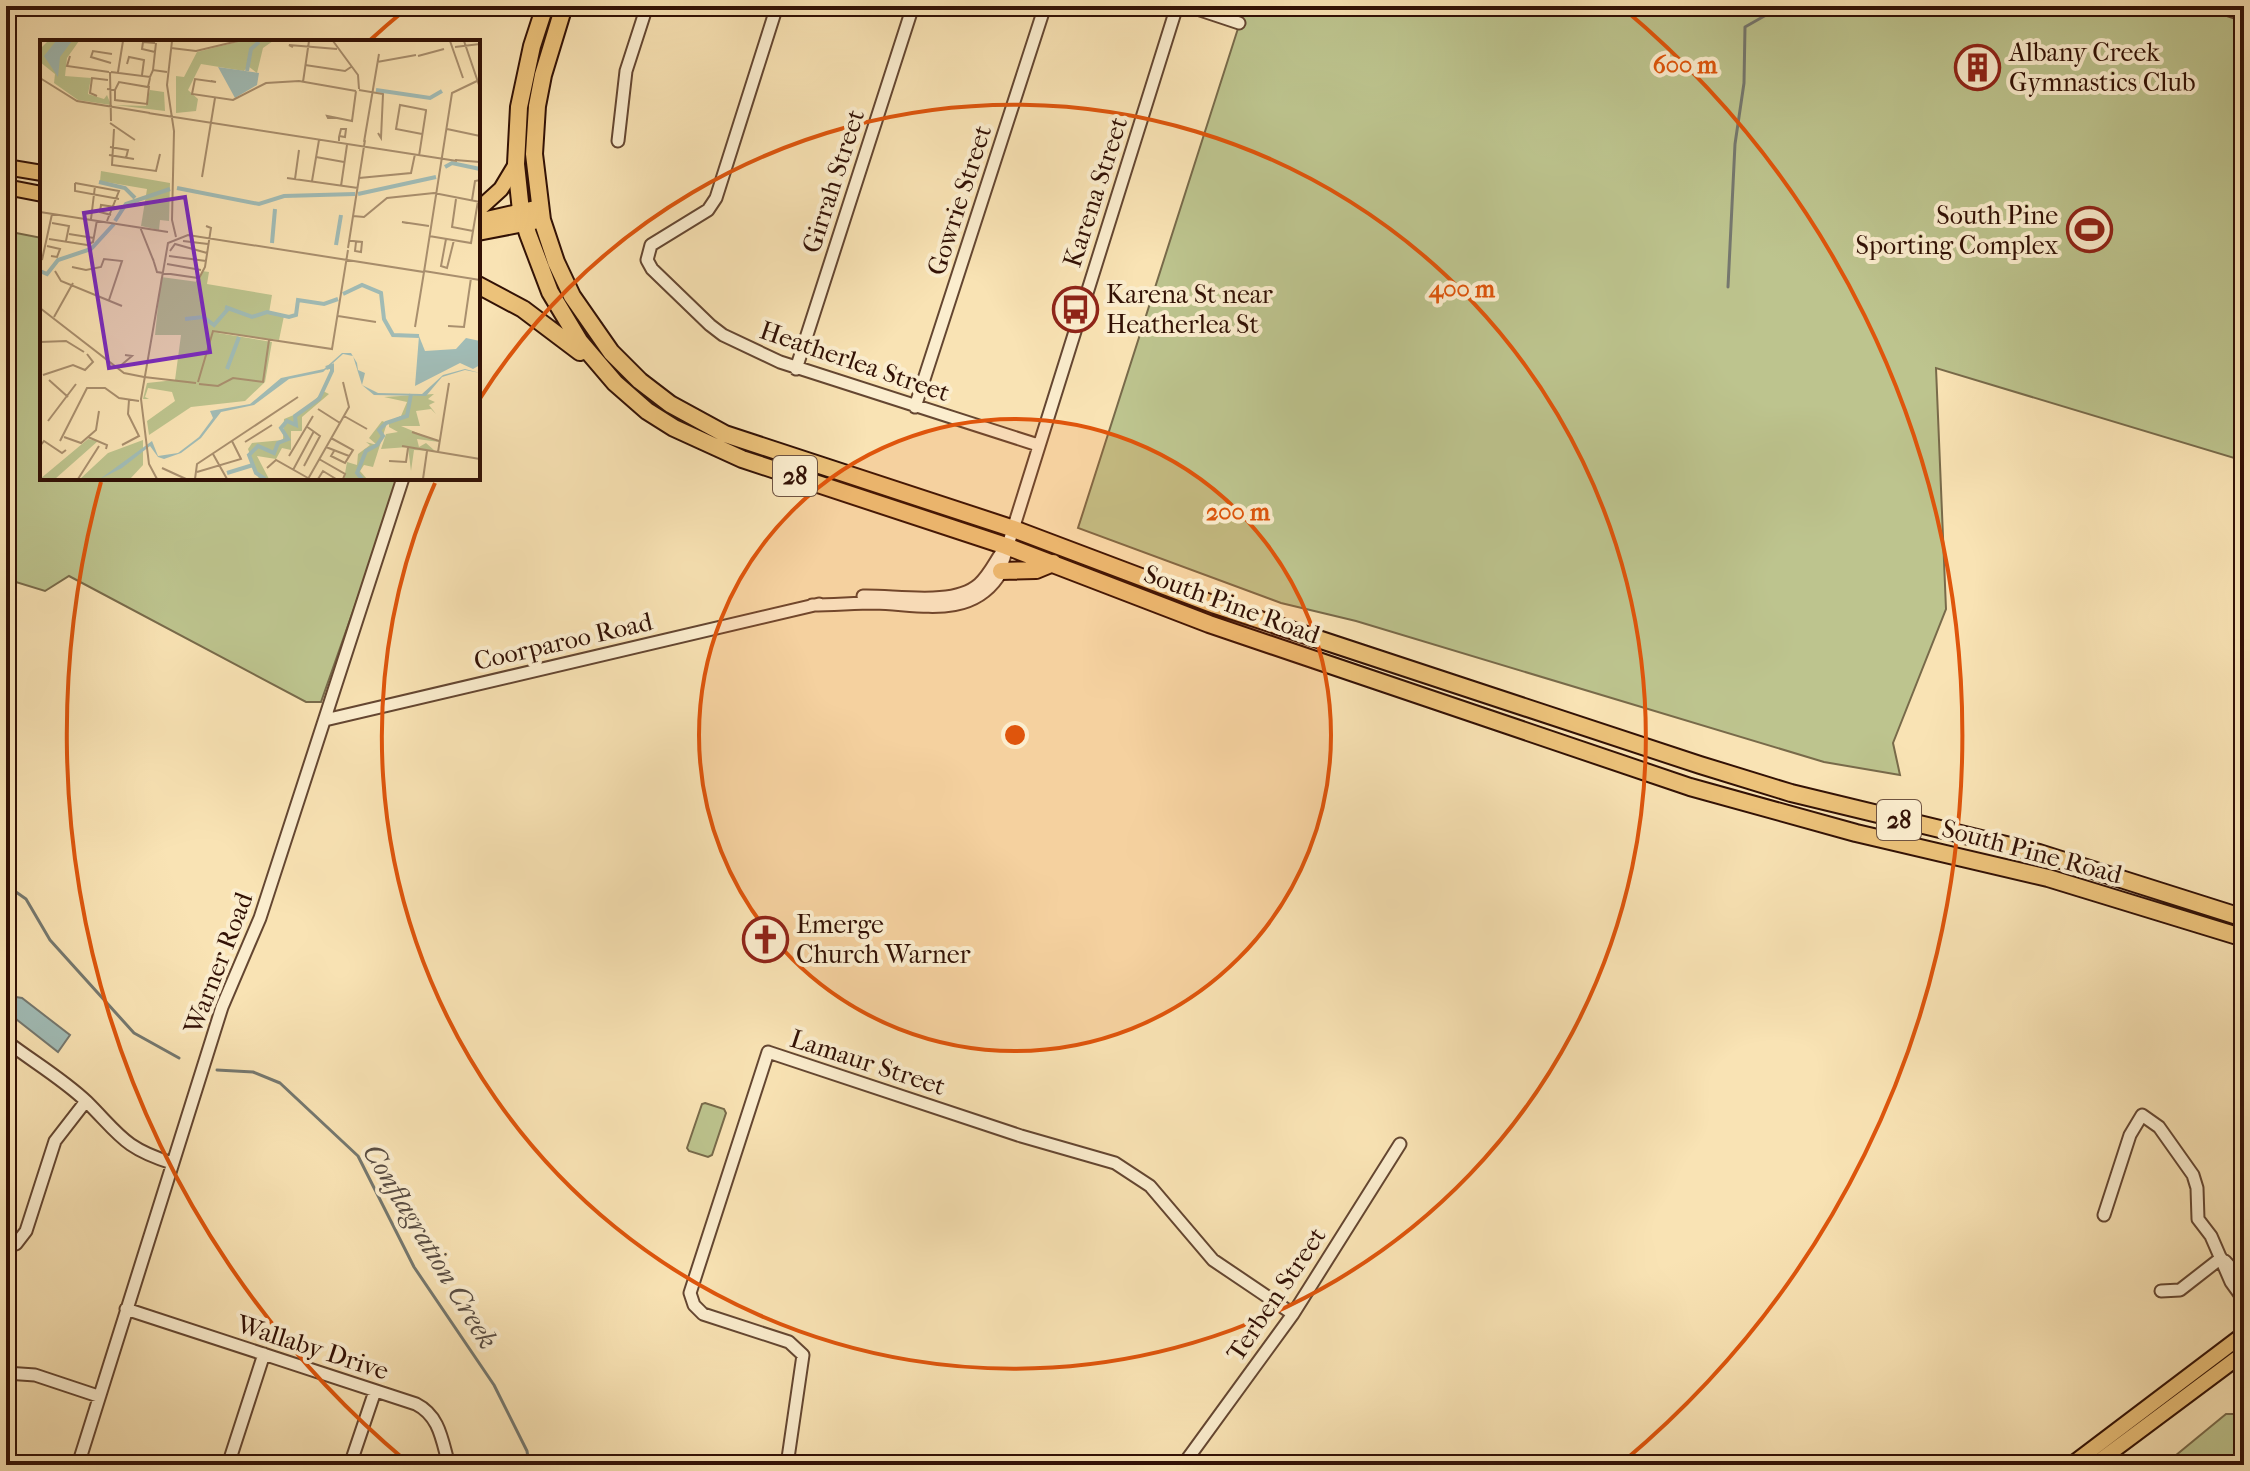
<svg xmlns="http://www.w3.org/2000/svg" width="2250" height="1471" viewBox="0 0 2250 1471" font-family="'IM FELL French Canon',serif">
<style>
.green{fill:#bdc48e;stroke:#786a4a;stroke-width:2}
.water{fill:#a1bcb6;stroke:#75786f;stroke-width:2}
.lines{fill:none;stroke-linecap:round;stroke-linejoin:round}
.stream{stroke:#75786f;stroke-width:3}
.minor-casing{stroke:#644631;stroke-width:15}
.major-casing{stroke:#321105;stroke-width:18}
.highway-casing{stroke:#321105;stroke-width:20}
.minor{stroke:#fbedce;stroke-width:11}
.major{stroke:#ecc27a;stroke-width:14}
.highway{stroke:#ecc27a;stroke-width:16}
.ring{fill:none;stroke:#df550c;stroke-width:4}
.labels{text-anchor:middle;stroke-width:8;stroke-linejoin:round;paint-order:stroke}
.shield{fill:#fbedce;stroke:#6e5341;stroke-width:2}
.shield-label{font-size:24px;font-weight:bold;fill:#321105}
.poi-label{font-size:26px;fill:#321105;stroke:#fbedce;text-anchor:start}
.street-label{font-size:26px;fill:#321105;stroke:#fbedce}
.water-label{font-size:28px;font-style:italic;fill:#594d43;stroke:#fbedce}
.inset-river{fill:none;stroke:#a1bcb6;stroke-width:4}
.inset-road{fill:none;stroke:#a98f6e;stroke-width:2}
.view{fill:#7b2cbf;fill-opacity:0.15;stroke:#7b2cbf;stroke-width:4}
.inset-edge{fill:none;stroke:#321105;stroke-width:4}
.centre{fill:#df550c;stroke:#fbedce;stroke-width:4}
.ring-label{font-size:24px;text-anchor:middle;font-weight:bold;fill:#df550c;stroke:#fbedce;stroke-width:8;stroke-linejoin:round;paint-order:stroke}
</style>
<rect width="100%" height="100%" fill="#f9e3b4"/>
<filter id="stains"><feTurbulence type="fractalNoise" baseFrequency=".0025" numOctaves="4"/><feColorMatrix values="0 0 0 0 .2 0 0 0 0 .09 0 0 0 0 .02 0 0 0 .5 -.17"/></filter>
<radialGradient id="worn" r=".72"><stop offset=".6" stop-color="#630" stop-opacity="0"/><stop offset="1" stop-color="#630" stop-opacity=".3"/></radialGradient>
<!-- green -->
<path class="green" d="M1212,6h1032v455l-308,-93 10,241 -53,134 7,32 -76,-13 -468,-141 -75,-18 -203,-75 164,-512z
M6,231l36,7v240h358l-79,224h-15l-237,-126 -24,15 -39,-12z
M705,1103l19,6 2,4 -14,42 -4,2 -19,-6 -2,-3 15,-44z
M2226,1414h18v51h-80z"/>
<!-- water -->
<path class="water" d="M16,997l6,1 48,37 -12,17 -51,-40z"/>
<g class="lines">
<!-- stream -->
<path class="stream" d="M1728,287l7,-143 9,-61 1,-56 37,-21
M6,885l20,14 24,41 84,93 45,25
M217,1070l36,2 27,11 78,73 56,111 80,118 33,66 2,14"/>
<defs>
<path id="minor" d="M777,6l-61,192 -8,12 -57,35 -4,15 5,9 58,56 13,10 57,27 258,83
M1188,6l51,17
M2217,6l27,9
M618,141l8,-70 21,-65
M796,369l117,-363
M915,407l130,-401
M863,596c33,-1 90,11 116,-12 11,-10 16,-23 25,-35
M812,605c21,0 43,-2 63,-2 44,1 94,16 123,-26l179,-571
M325,720l494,-116
M6,1041c26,20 57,38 81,61 33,33 37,46 85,61
M2104,1215l26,-80 12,-20 17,12 34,48 4,13 1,31 13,17 20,46 13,18
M6,1246l10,-2 10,-13 29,-90 31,-40
M2225,1261l19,21
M2161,1291l19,-1 41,-32
M126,1309l290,95c24,12 26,37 33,61
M6,1373l29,2 63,21
M78,1465l144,-458 38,-89 143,-440
M228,1465l36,-111
M350,1465l25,-74
M787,1465l16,-110 -14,-13 -86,-28 -9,-9 -4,-12 78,-241 253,84 94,27 35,23 63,74 80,54
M1183,1465l110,-151 107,-170"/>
<path id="major" d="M6,167l36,6
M6,187l36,7
M478,210l23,-21 15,-25
M478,221l62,-14
M478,233l56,-11
M2071,1465l173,-131
M2094,1465l150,-112"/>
<path id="highway" d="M545,6l-13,40 -13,61 -3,57 5,47 7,23 22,58 30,50 35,41 32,28 27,17 68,31 264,87 203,78 481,163 166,46 192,45 196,60
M564,6l-21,69 -6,31 -3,48 8,66 14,42 16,34 39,56 29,29 30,23 55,30 286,94 204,77 485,160 91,28 248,60 205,65
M478,285l45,24 57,43
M1001,571l35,-1 17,-7"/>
</defs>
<!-- minor casing -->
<use href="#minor" class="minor-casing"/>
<!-- major casing -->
<use href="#major" class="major-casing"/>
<!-- highway casing -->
<use href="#highway" class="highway-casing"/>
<!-- minor -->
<use href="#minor" class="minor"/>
<!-- major -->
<use href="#major" class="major"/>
<!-- highway -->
<use href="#highway" class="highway"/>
</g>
<!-- distance rings -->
<circle cx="1015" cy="735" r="316" fill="#df550c" fill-opacity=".12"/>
<g class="ring">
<circle cx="1015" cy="735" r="316"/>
<path d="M479 400A632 632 0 1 1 435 483"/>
<path d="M406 1461A948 948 0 0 1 101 482M368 42A948 948 0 0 1 406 9M1624 9A948 948 0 0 1 1624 1461"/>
</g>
<!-- icons -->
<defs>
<symbol id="building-ring" viewBox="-11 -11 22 22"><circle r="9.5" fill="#fbedce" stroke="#8f2418" stroke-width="1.5"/><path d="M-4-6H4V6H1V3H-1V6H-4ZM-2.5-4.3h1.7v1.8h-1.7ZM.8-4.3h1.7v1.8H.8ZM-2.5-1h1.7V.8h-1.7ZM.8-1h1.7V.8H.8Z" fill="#8f2418"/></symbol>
<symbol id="stadium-ring" viewBox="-11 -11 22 22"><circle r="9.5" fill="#fbedce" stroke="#8f2418" stroke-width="1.5"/><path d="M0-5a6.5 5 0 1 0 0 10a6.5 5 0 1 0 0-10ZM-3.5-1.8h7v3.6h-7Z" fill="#8f2418"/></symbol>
<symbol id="bus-ring" viewBox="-11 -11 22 22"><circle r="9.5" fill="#fbedce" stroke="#8f2418" stroke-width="1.5"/><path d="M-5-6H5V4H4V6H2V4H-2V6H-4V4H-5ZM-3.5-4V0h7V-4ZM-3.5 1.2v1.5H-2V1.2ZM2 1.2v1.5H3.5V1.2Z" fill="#8f2418"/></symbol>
<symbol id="church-ring" viewBox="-11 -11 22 22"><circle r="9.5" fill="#fbedce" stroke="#8f2418" stroke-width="1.5"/><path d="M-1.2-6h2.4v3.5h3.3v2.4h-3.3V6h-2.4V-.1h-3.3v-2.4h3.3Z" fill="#8f2418"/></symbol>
</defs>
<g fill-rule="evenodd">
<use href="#building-ring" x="1952" y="42" width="51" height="51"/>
<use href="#stadium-ring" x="2064" y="204" width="51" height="51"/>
<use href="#bus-ring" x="1050" y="284" width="51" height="51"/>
<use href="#church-ring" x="740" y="914" width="51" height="51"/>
</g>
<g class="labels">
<!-- shield labels -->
<g class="shield">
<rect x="773" y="456" width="44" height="40" rx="6"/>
<rect x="1877" y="800" width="44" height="40" rx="6"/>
</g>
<g class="shield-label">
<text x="795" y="484">28</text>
<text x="1899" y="828">28</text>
</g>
<!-- poi labels -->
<g class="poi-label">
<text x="2009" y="61">Albany Creek<tspan x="2009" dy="30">Gymnastics Club</tspan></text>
<text x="2058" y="224" text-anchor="end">South Pine<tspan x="2058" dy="30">Sporting Complex</tspan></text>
<text x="1106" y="303">Karena St near<tspan x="1106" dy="30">Heatherlea St</tspan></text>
<text x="796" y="933">Emerge<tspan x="796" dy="30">Church Warner</tspan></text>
</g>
<!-- street labels -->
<g class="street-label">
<text transform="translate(833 181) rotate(-72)" y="9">Girrah Street</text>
<text transform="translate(1095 192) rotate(-72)" y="9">Karena Street</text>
<text transform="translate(959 200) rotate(-72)" y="9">Gowrie Street</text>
<text transform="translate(855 361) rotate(19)" y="9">Heatherlea Street</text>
<text transform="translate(1232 604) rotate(20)" y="9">South Pine Road</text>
<text transform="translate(563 641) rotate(-13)" y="9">Coorparoo Road</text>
<text transform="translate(2032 851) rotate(15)" y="9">South Pine Road</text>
<text transform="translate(218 963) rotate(-69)" y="9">Warner Road</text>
<text transform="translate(868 1062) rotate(18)" y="9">Lamaur Street</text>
<text transform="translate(1276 1294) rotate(-56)" y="9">Terben Street</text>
<text transform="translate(313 1347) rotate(18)" y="9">Wallaby Drive</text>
</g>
<!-- water labels -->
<g class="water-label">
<text transform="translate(431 1246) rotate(59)" y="10">Conflagration Creek</text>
</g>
</g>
<!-- overview -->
<g transform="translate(40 40)">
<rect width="440" height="440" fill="#f9e3b4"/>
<path d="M8,1h31l-12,17 -2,18 26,2 -3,16 16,5 3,-4 4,10 -33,-5 -24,-17 1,-9 -15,-12v-13zM201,1h32l-10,7 -6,25 -9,-7 -4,5 -43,-7 -13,26 10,9 -2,12 -20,2v-37l8,1 13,-25zM110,50l14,2 1,19 -50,-6 31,1zM61,131l69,12 -1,38 -9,-1 -1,10 -18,-4 6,-37 -47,-8zM162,231l7,1 -2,12 65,11 -3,18 15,3 -5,24 -67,-8 60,10 -7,40 -20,19 -54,6 -42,28 -2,-14 28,-20 -3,-9 -24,-4 -3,9 4,2h-6l4,-16 28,-3 6,-45h-26l6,-58 37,5zM283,351l6,3 -27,23v14h-11v19l-9,-2 -6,11 -19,-3 12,23h-10l-11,-30 4,-6 31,-3 1,-21 22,-9zM394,354l-6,5 7,3 -6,3 7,9 -5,-5 -15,2 4,15h-19l38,16 -22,-3 2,8 7,-4 9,8 -21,-1 -3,21 -3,-24 -27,2 5,-15 12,-2 -9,-5v-6l12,-5 6,-14 -23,-5zM342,381l5,2 -14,44 -9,-2 -4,6 7,8h-23l3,-17 10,3 1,-11 12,-9 -4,-3 11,3 -8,-7zM48,399l10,2 -43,38h-15zM103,400v25l-13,14h-50l28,-26z" fill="#bdc48e"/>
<path d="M16,1h16l-12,16 -2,20 -14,-21zM178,27l41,6 -2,12 -22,13zM379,296l6,15 31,-2 10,-11 14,3v24l-7,4 -13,-6 -45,23zM302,313h9l6,10 1,7 7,3 -3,12 16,8 44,1 21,-19 22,-6 15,4 -15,-3 -23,7 -16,19 -52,-1 -12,-10 -9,-29 -10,-2 -20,18 -34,7 -35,26 -33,7 -20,26 -20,15 -17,6 -6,-2 -8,-11 -28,22 -22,11 52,-38 6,15 20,-3 21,-16 14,-19 -3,-7 40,-7 31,-26 43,-9z" fill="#a1bcb6"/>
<path class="inset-river" d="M207,31l4,-22 8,-7M336,50l54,8 12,-7M405,127l7,-4 28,6M59,142l26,6 10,10M137,148l82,16 25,-8 71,-2M318,154l78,-17M75,181l11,-17 44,-15M232,203l3,-34M296,205l5,-30M0,231l7,3 11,-14 33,-11 23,-25M303,254l19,-9 19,8 3,26 9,16 26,1M185,267l27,10 15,-5 22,5 7,-2 2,-15 26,4 14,-5M145,279l18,-2 11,8 14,-16M187,329l12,-32M187,433l26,-8M225,439l-9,-6 -7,-18 9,-9 16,7 4,-10 10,-4 -7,-11 6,-7 9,4 -1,-9 24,-17 13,-28v-5l-6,2M322,439l-5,-6 9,-22 11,-6 6,-9 -4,-6 7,-7 21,-7 4,-22"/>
<path class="inset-road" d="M132,1l-5,44 7,46 -2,89 4,17M293,1l25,34 1,14M410,1l13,37M424,1l15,44M253,7l-4,-2 48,4M415,7l25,-3M131,8l25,3 42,-10M115,12l-13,-3 1,-7 12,1M30,16l-3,10 42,6M378,16l26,-7M337,22l39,-7M71,23l-20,-6 2,-6 19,3M87,24l2,-7 15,3 -2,15M265,25l40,6 6,-4M113,30l3,-27M70,32l1,49M71,32l39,5 3,-7 14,2M78,32l5,-31M0,38l37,23 73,12M171,41l5,1 -21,-3 -3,15 41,6 33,-17 33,-2 57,10M263,42l6,-41M67,49l8,1 4,-8 29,5 2,-9M75,50v10l32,4 2,-18M319,50l24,4 -2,44 -3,-5M57,56l-7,-3 2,-15 16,2M108,73l309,48M293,78h-5l-1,-2 25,5 4,-30M70,83l25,17M74,89l-2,36 44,6 4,-17M407,89l33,7M299,101v-4l2,-8h5l-1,8 -6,-1M324,102l15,-88M70,107l18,3 -2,8M69,115l25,4M379,116l7,-45v-1l-26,-5 -4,24 26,5M276,117l28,5M415,120l25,2M162,137l13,-79M247,138l71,10M319,138l52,-5 4,-19M255,139l4,-29M272,141l7,-41M35,143l44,8 -12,30M35,143v8l44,8M301,146l6,-41M416,159l-4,28 21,4M432,160l3,-19 5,-1M0,172l128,20M71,175l-11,-3 1,-7 14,2M313,176l11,1 23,-19 47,-5 46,9M51,179l4,-33M12,183l17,3 -3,15M367,183l-5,-1 27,4M100,187l14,35M29,194l25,4M389,196l42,7 7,-42M9,199l38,6 6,-3 4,-22M406,199l-5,27 6,2 7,-28M143,201l25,3M310,201h3l9,1 -1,10 -6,-1 1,-9M7,206l13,3 -3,8 -6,-1M308,208l17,-108M130,211l5,-7 32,9M129,216l37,5M113,219l4,13 41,6M2,220l10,-46M127,224l34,6M32,227l14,3 15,-3 3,-8 18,2 -13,39M15,231l6,10 61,25M384,231l56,9M157,242l8,-15 6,-39 -5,-2M0,268l84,65 20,4M298,276l38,6M14,277l19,-34M408,286l16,1 7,-49M375,287l9,-55M0,302l26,-1 18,11M79,327l13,-11 -7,-1M3,335l30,-10 12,5 8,-8 -6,-8M104,337l52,6M9,340l19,17M158,342l15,-51 119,18 16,-99M159,344l19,2 15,-8 30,4 6,-42M278,369l22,14M304,376l23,13M8,381l28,-37M372,392l27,9M24,397l17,6 15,-13 3,-19M48,397l19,8 -1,4M291,398l22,12 -8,13 -14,-7 3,-5M20,401l27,-53h18l14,10 20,3M205,402l27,-17M82,405l17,-9 -11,-22 1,-14M0,406l4,-5 18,12 4,-3M362,406l78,13M286,407l23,9M398,412l11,-69M173,414l14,25M249,416l24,-40M279,419l26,15 -2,5M349,421l17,1 2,-14M264,426l16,-30 -14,-10M122,428l24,11M227,428l9,-8 32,18M253,430l21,-39M157,432l44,-13 -9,-18M38,439l21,-33M117,439l-8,-15 -8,-65 27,-156 20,-8 236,37 28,-179 25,-12M155,439l2,-15 101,-67M268,439l41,-72 -6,-25M278,439l5,-8 13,8M383,439l4,-28"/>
<path class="view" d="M145,157l25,155 -101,16 -25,-155z"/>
<rect width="440" height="440" class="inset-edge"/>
</g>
<circle cx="1015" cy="735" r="12" class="centre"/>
<g class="ring-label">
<text x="1685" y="73">600 m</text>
<text x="1462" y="297">400 m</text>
<text x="1238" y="520">200 m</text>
</g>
<!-- margin -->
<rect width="2250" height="1471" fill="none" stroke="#f9e3b4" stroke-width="32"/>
<rect x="8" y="8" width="2234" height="1455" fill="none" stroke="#321105" stroke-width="4"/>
<rect x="16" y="16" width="2218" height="1439" fill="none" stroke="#321105" stroke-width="2"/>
<rect width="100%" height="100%" filter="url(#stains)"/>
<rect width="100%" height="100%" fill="url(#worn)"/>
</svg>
